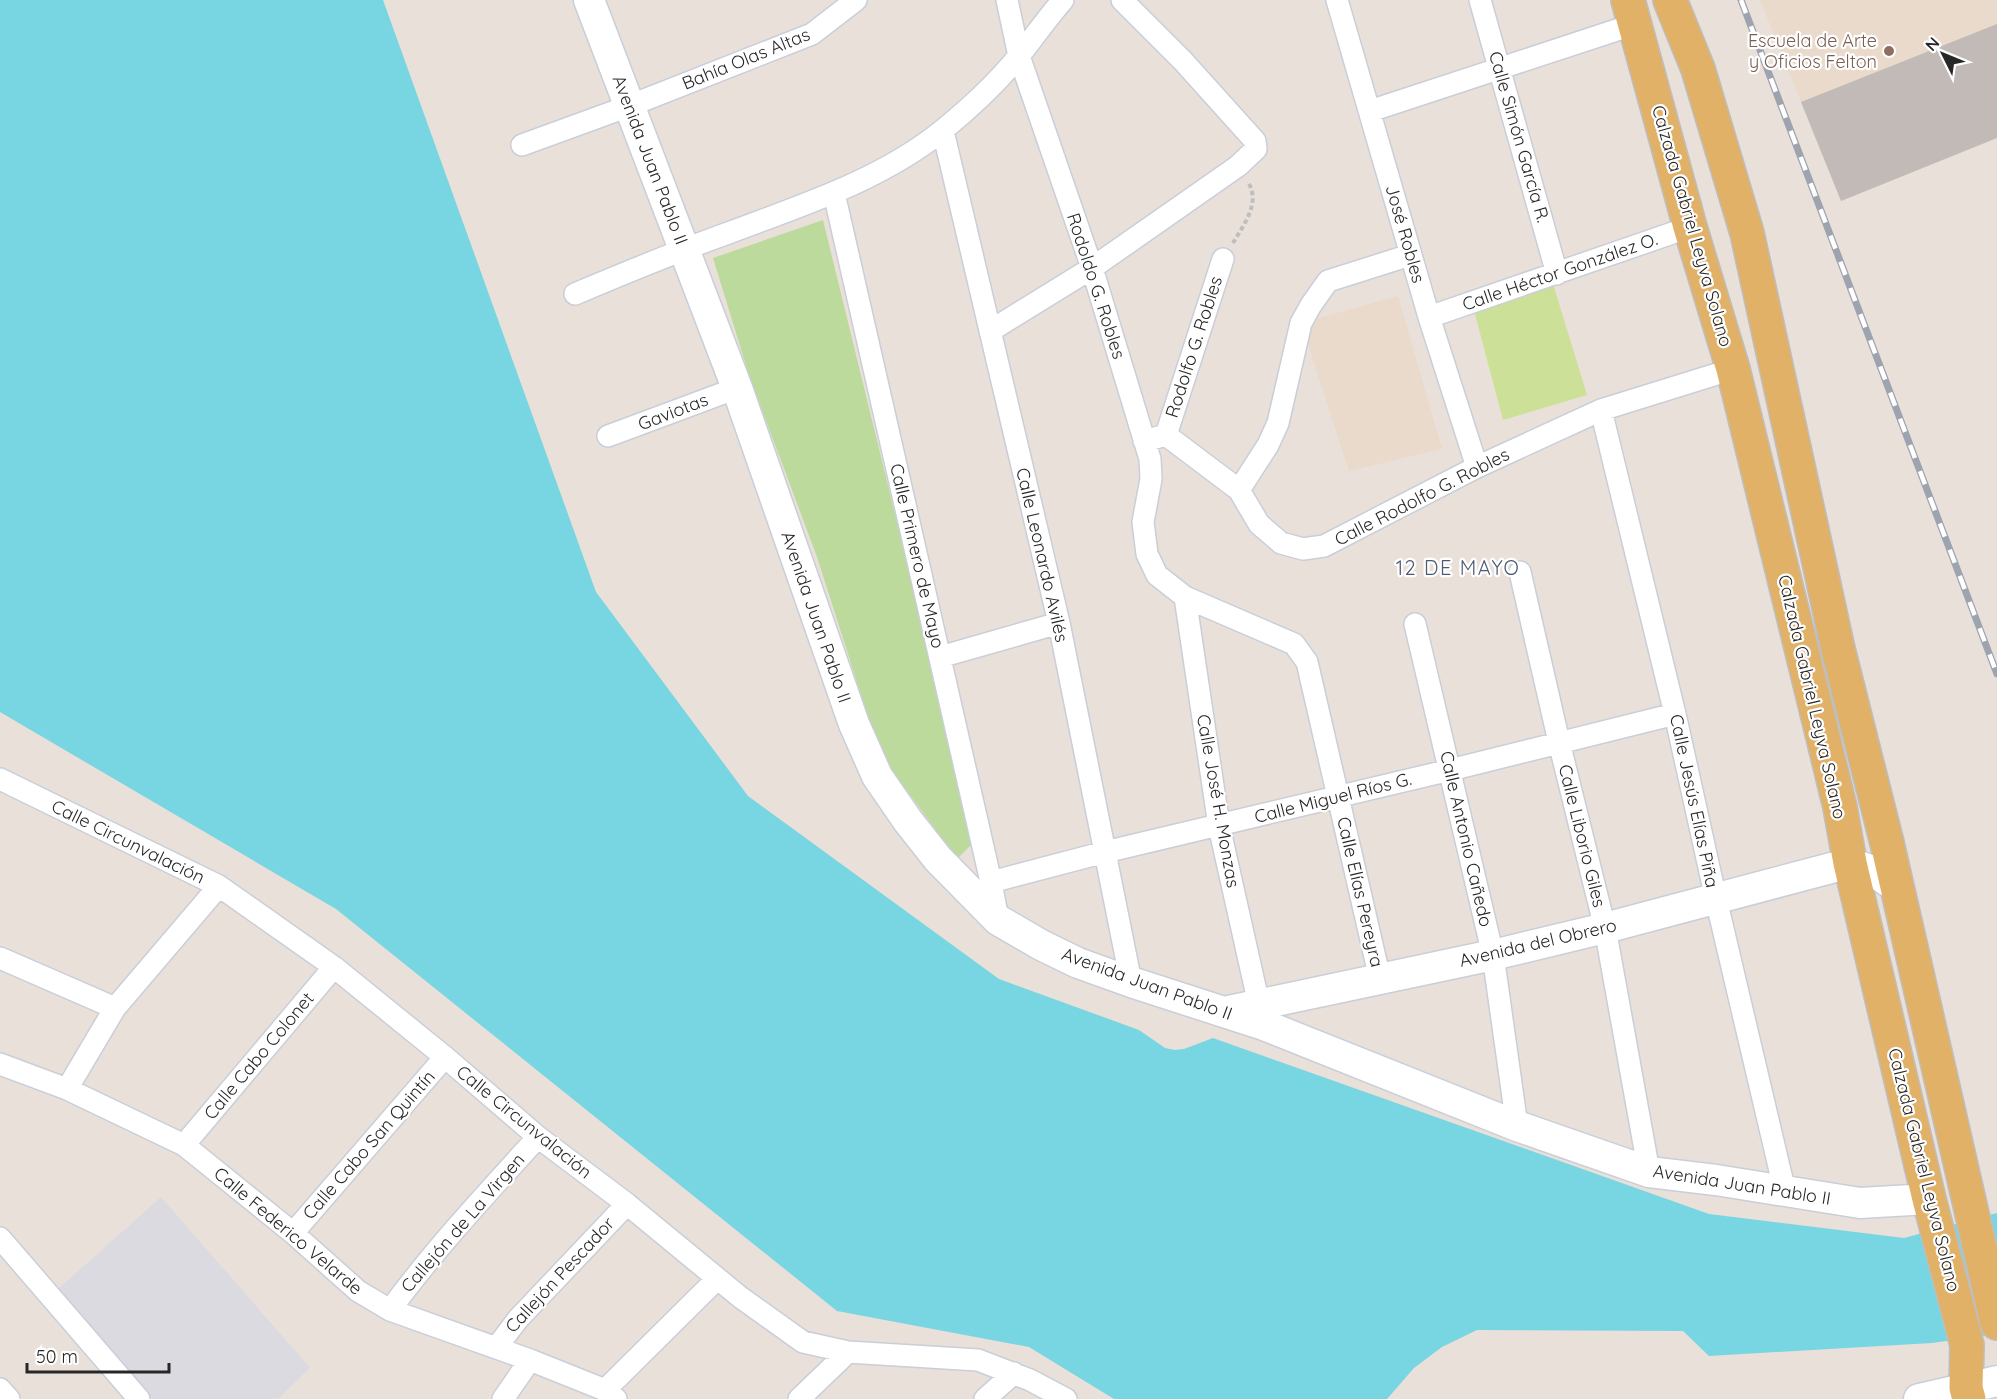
<svg xmlns="http://www.w3.org/2000/svg" width="1997" height="1399" viewBox="0 0 1997 1399" font-family="Quicksand,sans-serif">
<style>
.industrial{fill:#dbdae1}
.education{fill:#e9dacb}
.green{fill:#bbda9c}
.pitch{fill:#cde098}
.water{fill:#77d6e1}
.building{fill:#c1bab7}
.lines{fill:none;stroke-linecap:round;stroke-linejoin:round}
.street-casing{stroke:#c9ced8;stroke-width:24}
.secondary-casing{stroke:#c9ced8;stroke-width:33}
.primary-casing{stroke:#bebebe;stroke-width:36}
.path{stroke:#bebebe;stroke-width:4;stroke-dasharray:4.5 3;stroke-linecap:butt}
.street{stroke:#fff;stroke-width:21}
.secondary{stroke:#fff;stroke-width:30}
.primary{stroke:#e1b167;stroke-width:33}
.rail-casing{stroke:#9ea3b0;stroke-width:7}
.rail{stroke:#fff;stroke-width:4.5;stroke-dasharray:14;stroke-linecap:butt}
.education-dot{fill:#8d6e63;stroke:#fff;stroke-width:2}
.labels{text-anchor:middle;stroke-width:4.5;stroke-linejoin:round;paint-order:stroke}
.education-label{font-size:18px;fill:#785e54;stroke:#fff;text-anchor:end}
.street-label{font-size:18px;fill:#272727;stroke:#fff}
.neighbourhood-label{font-size:20px;letter-spacing:1.5px;fill:#4d5a73;stroke:#fff}
</style>
<rect width="100%" height="100%" fill="#e9e0da"/>
<!-- industrial -->
<path class="industrial" d="M161,1197l149,171 -32,31h-126l-95,-109z"/>
<!-- education -->
<path class="education" d="M1760,0h237v138l-156,63z
M1398,296l44,153 -93,22 -48,-148z"/>
<!-- green -->
<path class="green" d="M823,220l152,621 -18,18 -77,-105 -63,-197 -68,-182 -36,-117z"/>
<!-- pitch -->
<path class="pitch" d="M1551,277l36,118 -84,25 -31,-117z"/>
<!-- water -->
<path class="water" d="M0,0h383l213,592 152,204 251,183 140,51 26,18 10,2 9,-1 29,-11 496,176 195,24 93,-25v121l-65,9 -223,13 -26,-25 -206,-1 -35,17 -28,21 -27,31h-273l-85,-52 -192,-36 -501,-402 -336,-197z"/>
<!-- building -->
<path class="building" d="M1997,24v114l-156,63 -40,-99z"/>
<g class="lines">
<defs>
<path id="street" d="M1007,0l12,56 73,212 58,191 1,20 -8,43 4,32 10,21 28,22 109,47 13,18 73,317
M1337,0l92,317 48,150
M1480,0l77,274
M1370,111l265,-87
M943,131l116,492 72,359
M522,145l107,-39 183,-72 44,-34
M834,193l157,689 7,38
M575,294c52,-22 103,-43 156,-62 74,-28 150,-52 212,-102 27,-22 53,-46 75,-73 15,-18 29,-39 45,-57
M1429,317l261,-90
M990,331l102,-63 146,-102 18,-17 -1,-8 -72,-80 -61,-61
M1601,410l74,304 41,185 69,293
M1166,435l57,-176
M608,436l129,-48
M1144,441l22,-6 73,55 20,34 22,19 22,6 21,-3 153,-79 124,-57 132,-41
M1239,490l29,-45 10,-22 23,-100 10,-18 17,-24 82,-26
M1520,572l39,170 46,186 44,244
M1185,597l34,229 43,192
M1415,624l78,331 24,171
M940,657l119,-34
M0,779l219,107 115,81 111,90 93,80 89,67 113,93 63,45 45,10 130,8 52,20 36,19
M991,882l114,-30 345,-82 225,-56
M0,958l115,50
M0,1064l67,25 117,56 109,88 65,58 32,19 140,50 75,30 11,9
M67,1089l48,-81 104,-122
M184,1145l150,-178
M293,1233l152,-176
M0,1238l139,161
M390,1310c45,-61 97,-117 148,-173
M496,1348l22,-29 109,-115
M0,1389l9,10
M605,1390l112,-111
M503,1399l27,-39
M799,1399l49,-47
M985,1399l29,-26"/>
<path id="secondary" d="M589,0l148,388 117,336 23,52 31,45 30,38 60,61 43,25 37,18 53,19 133,43 253,101 132,46 67,8 144,23 69,-4
M1224,1012l269,-57 112,-27 245,-65 23,8 23,16
M1919,1399l78,-18"/>
<path id="primary" d="M1628,0l62,227 43,142 107,438 10,56 79,336 38,146 -1,43 3,11
M1670,0l28,69 49,164 91,416 49,194 110,480"/>
</defs>
<!-- street casing -->
<use href="#street" class="street-casing"/>
<!-- secondary casing -->
<use href="#secondary" class="secondary-casing"/>
<!-- primary casing -->
<use href="#primary" class="primary-casing"/>
<!-- path -->
<path class="path" d="M1233,243c11,-19 28,-40 15,-61"/>
<!-- street -->
<use href="#street" class="street"/>
<!-- secondary -->
<use href="#secondary" class="secondary"/>
<!-- primary -->
<use href="#primary" class="primary"/>
<defs>
<path id="rail" d="M1741,0l256,674"/>
</defs>
<!-- rail casing -->
<use href="#rail" class="rail-casing"/>
<!-- rail -->
<use href="#rail" class="rail"/>
</g>
<!-- markers -->
<circle class="education-dot" cx="1889" cy="51" r="6"/>
<g class="labels">
<!-- education labels -->
<g class="education-label">
<text x="1877" y="47">Escuela de Arte<tspan x="1877" dy="21">y Oficios Felton</tspan></text>
</g>
<!-- street labels -->
<g class="street-label">
<text transform="translate(746 59) rotate(-22)" y="6">Bahía Olas Altas</text>
<text transform="translate(1519 137) rotate(74)" y="6">Calle Simón García R.</text>
<text transform="translate(650 160) rotate(69)" y="6">Avenida Juan Pablo II</text>
<text transform="translate(1692 226) rotate(74)" y="6">Calzada Gabriel Leyva Solano</text>
<text transform="translate(1405 234) rotate(74)" y="6">José Robles</text>
<text transform="translate(1560 272) rotate(-19)" y="6">Calle Héctor González O.</text>
<text transform="translate(1096 286) rotate(72)" y="6">Rodoldo G. Robles</text>
<text transform="translate(1194 347) rotate(-72)" y="6">Rodolfo G. Robles</text>
<text transform="translate(673 412) rotate(-21)" y="6">Gaviotas</text>
<text transform="translate(1422 497) rotate(-27)" y="6">Calle Rodolfo G. Robles</text>
<text transform="translate(1042 555) rotate(77)" y="6">Calle Leonardo Avilés</text>
<text transform="translate(917 556) rotate(77)" y="6">Calle Primero de Mayo</text>
<text transform="translate(816 617) rotate(71)" y="6">Avenida Juan Pablo II</text>
<text transform="translate(1812 697) rotate(77)" y="6">Calzada Gabriel Leyva Solano</text>
<text transform="translate(1333 798) rotate(-14)" y="6">Calle Miguel Ríos G.</text>
<text transform="translate(1218 801) rotate(80)" y="6">Calle José H. Monzas</text>
<text transform="translate(1694 801) rotate(78)" y="6">Calle Jesús Elías Piña</text>
<text transform="translate(1582 836) rotate(76)" y="6">Calle Liborio Giles</text>
<text transform="translate(1466 839) rotate(77)" y="6">Calle Antonio Cañedo</text>
<text transform="translate(128 842) rotate(26)" y="6">Calle Circunvalación</text>
<text transform="translate(1360 892) rotate(77)" y="6">Calle Elías Pereyra</text>
<text transform="translate(1538 943) rotate(-13)" y="6">Avenida del Obrero</text>
<text transform="translate(1147 984) rotate(20)" y="6">Avenida Juan Pablo II</text>
<text transform="translate(259 1056) rotate(-50)" y="6">Calle Cabo Colonet</text>
<text transform="translate(524 1122) rotate(39)" y="6">Calle Circunvalación</text>
<text transform="translate(369 1145) rotate(-49)" y="6">Calle Cabo San Quintín</text>
<text transform="translate(1924 1170) rotate(76)" y="6">Calzada Gabriel Leyva Solano</text>
<text transform="translate(1742 1185) rotate(9)" y="6">Avenida Juan Pablo II</text>
<text transform="translate(463 1223) rotate(-49)" y="6">Callejón de La Virgen</text>
<text transform="translate(288 1231) rotate(40)" y="6">Calle Federico Velarde</text>
<text transform="translate(560 1275) rotate(-47)" y="6">Callejón Pescador</text>
</g>
<!-- neighbourhood labels -->
<g class="neighbourhood-label">
<text x="1458" y="575">12 DE MAYO</text>
</g>
</g>
<!-- north arrow -->
<g transform="translate(1943 54) rotate(313)" stroke="#ffffff" stroke-width="4.5" paint-order="stroke">
<path d="M0-4.5L10 22L0 15L-10 22Z" fill="#272727"/>
<text y="-9" font-size="16" font-weight="bold" text-anchor="middle" fill="#272727">N</text>
</g>
<!-- scale -->
<path d="M27 1363v9h142v-9" fill="none" stroke="#272727" stroke-width="3"/>
<text x="36" y="1363" font-size="18" fill="#272727" stroke="#ffffff" stroke-width="4.5" paint-order="stroke">50 m</text>
</svg>
